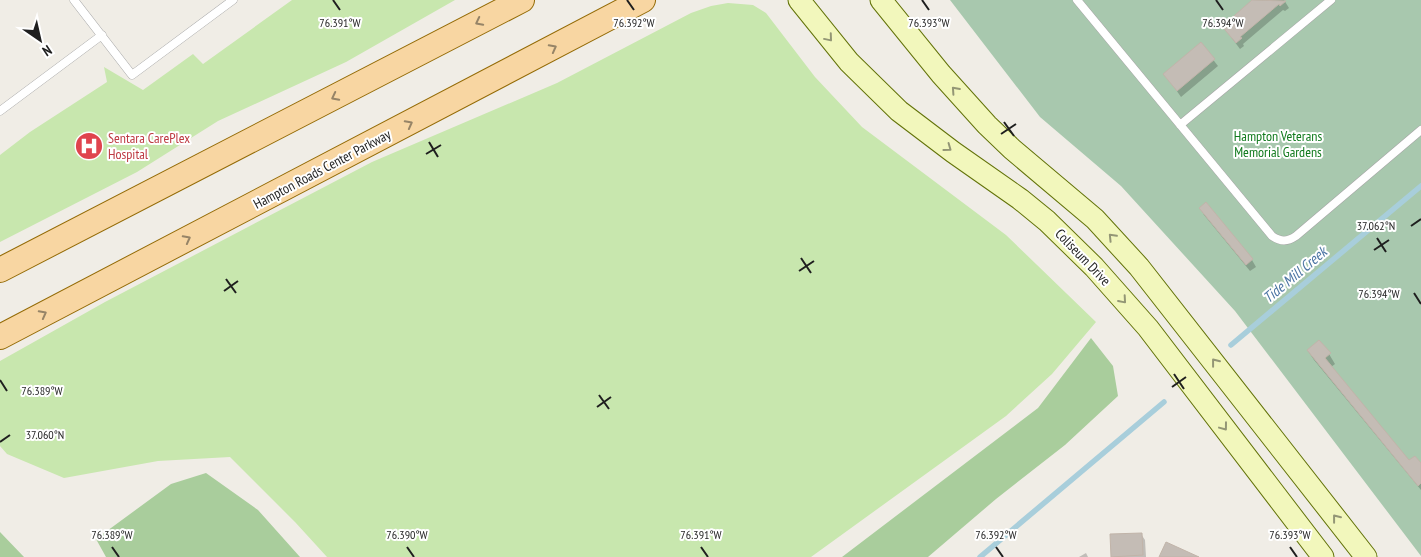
<svg xmlns="http://www.w3.org/2000/svg" width="1421" height="557" viewBox="0 0 1421 557" font-family="'PT Sans Narrow',sans-serif">
<style>
.grass{fill:#c8e7ae}
.forest{fill:#a9cd9c}
.cemetery{fill:#a8c8ae}
.shadow{fill:#0003}
.lines{fill:none;stroke-linecap:round;stroke-linejoin:round}
.stream{stroke:#a8cedb;stroke-width:5.5}
.building{fill:#c4bcb5;stroke:#c1b4a9}
.lane-casing{stroke:#a6a6a6;stroke-width:9}
.secondary-casing{stroke:#637309;stroke-width:23}
.primary-casing{stroke:#946b06;stroke-width:26}
.lane{stroke:#fff;stroke-width:8}
.secondary{stroke:#f2f7bc;stroke-width:21}
.primary{stroke:#f8d6a2;stroke-width:24}
.oneway{stroke:#968467}
.oneway2{stroke:#939675}
.ticks{fill:none;stroke:#1f1f1f;stroke-width:2}
.labels{text-anchor:middle;stroke-width:4;stroke-linejoin:round;paint-order:stroke}
.park-label{font-size:14px;fill:#107a1d;stroke:#fff}
.health-label{font-size:14px;fill:#be3a42;stroke:#fff;text-anchor:start}
.street-label{font-size:14px;fill:#1f1f1f;stroke:#fff}
.water-label{font-size:15px;font-style:italic;fill:#4c75a4;stroke:#fff}
.ticks-label{font-size:12px;text-anchor:middle;fill:#1f1f1f;stroke:#fff;stroke-width:4;stroke-linejoin:round;paint-order:stroke}
</style>
<rect width="100%" height="100%" fill="#f0ede6"/>
<!-- grass -->
<path class="grass" d="M292,0h163l-109,62 -128,59 -81,51 -137,70v-87l30,-23 77,-50 -3,-15 39,23 50,-36 10,10z
M728,3l25,2 13,8 49,64 47,50 144,108 90,87 -44,52 -46,42 -195,141h-484l-32,-35 -65,-65 -72,4 -94,17 -57,-24 -7,-8v-85l105,-59 267,-140 185,-79 134,-70 20,-7z"/>
<!-- forest -->
<path class="forest" d="M1091,338l22,28 5,30 -53,49 -69,54 -68,58h-86l196,-149z
M206,473l52,37 42,47h-194l-10,-18 75,-55z
M0,532l24,25h-24z"/>
<!-- cemetery -->
<path class="cemetery" d="M950,0h471v556l-186,-245 -114,-125 -81,-69z"/>
<!-- shadow -->
<path class="shadow" d="M1253,0h31l5,8 -4,3 -2,-1 -40,34 1,2 -4,3 -18,-24 4,-1z
M1201,44l17,22 -37,31 -16,-23z
M1206,204l46,56 4,7 -6,4 -46,-56 -4,-7z
M1308,351l21,3 6,10 -4,3 78,95 12,3v25l-107,-130z
M1141,534l4,6 1,17h-34z
M1086,553l2,4h-9z"/>
<g class="lines">
<!-- stream -->
<path class="stream" d="M1231,345l190,-159
M980,557l184,-155"/>
</g>
<!-- building -->
<path class="building" d="M1252,0l34,1 -6,5 -1,-2 -39,33 2,1 -6,5 -16,-19 5,-4 2,2z
M1201,42l14,17 -38,32 -14,-17z
M1206,202l47,57 -7,6 -47,-57z
M1319,340l12,13 -6,5 84,102 6,-4 6,7v20l-3,3 -111,-136z
M1142,533l1,22 -32,2 -1,-23z
M1166,542l33,15h-40z"/>
<g class="lines">
<defs>
<path id="lane" d="M74,0l58,75 101,-75
M1077,0l195,236c9,6 15,6 24,0l125,-106
M0,111l102,-76
M1180,125l151,-125"/>
<path id="secondary" d="M799,0l50,62 50,49 54,41 67,47 27,22 47,46 54,61 175,229
M881,0l60,74 46,51 25,24 83,70 44,48 227,290"/>
<path id="primary" d="M0,270l522,-270
M0,337l643,-337"/>
</defs>
<!-- lane casing -->
<use href="#lane" class="lane-casing"/>
<!-- secondary casing -->
<use href="#secondary" class="secondary-casing"/>
<!-- primary casing -->
<use href="#primary" class="primary-casing"/>
<!-- lane -->
<use href="#lane" class="lane"/>
<!-- secondary -->
<use href="#secondary" class="secondary"/>
<!-- primary -->
<use href="#primary" class="primary"/>
</g>
<!-- one-way arrows -->
<defs><path id="oneway-chevron" d="M-2-3.5L2.5 0L-2 3.5" fill="none" stroke-width="1.6" stroke-linecap="round" stroke-linejoin="round" transform="scale(1.25)"/></defs>
<g class="oneway">
<use href="#oneway-chevron" transform="translate(479 22) rotate(153)"/>
<use href="#oneway-chevron" transform="translate(553 48) rotate(-28)"/>
<use href="#oneway-chevron" transform="translate(335 97) rotate(153)"/>
<use href="#oneway-chevron" transform="translate(409 124) rotate(-28)"/>
<use href="#oneway-chevron" transform="translate(187 239) rotate(-28)"/>
<use href="#oneway-chevron" transform="translate(43 314) rotate(-28)"/>
</g>
<g class="oneway2">
<use href="#oneway-chevron" transform="translate(829 38) rotate(50)"/>
<use href="#oneway-chevron" transform="translate(955 90) rotate(-132)"/>
<use href="#oneway-chevron" transform="translate(948 148) rotate(36)"/>
<use href="#oneway-chevron" transform="translate(1112 237) rotate(-134)"/>
<use href="#oneway-chevron" transform="translate(1123 300) rotate(49)"/>
<use href="#oneway-chevron" transform="translate(1215 362) rotate(-128)"/>
<use href="#oneway-chevron" transform="translate(1224 427) rotate(53)"/>
<use href="#oneway-chevron" transform="translate(1336 518) rotate(-128)"/>
</g>
<!-- ticks -->
<path class="ticks" d="M333,0l7,10M627,0l7,10M922,0l7,10M1216,0l7,10M1004,122l10,14M1001,134l15,-10M429,142l9,15M426,154l15,-9M1411,226l10,-7M1377,238l9,14M1374,250l15,-10M801,258l10,15M799,271l15,-10M226,279l10,14M224,291l14,-10M1414,293l7,11M1174,374l10,15M0,380l7,11M1172,387l14,-10M599,395l10,14M597,407l14,-10M0,442l10,-7M112,547l7,10M407,547l7,10M701,547l7,10M996,547l7,10M1290,547l7,10"/>
<!-- icons -->
<defs>
<symbol id="hospital-disc" viewBox="-11 -11 22 22"><circle r="9.5" fill="#e0444e" stroke="#fff"/><path d="M-5-5h3v3.5h4V-5h3V5h-3V1.5h-4V5h-3Z" fill="#fff"/></symbol>
</defs>
<g fill-rule="evenodd">
<use href="#hospital-disc" x="73" y="130" width="32" height="32"/>
</g>
<g class="labels">
<!-- park labels -->
<g class="park-label">
<text x="1278" y="141">Hampton Veterans<tspan x="1278" dy="16">Memorial Gardens</tspan></text>
</g>
<!-- health labels -->
<g class="health-label">
<text x="108" y="143">Sentara CarePlex<tspan x="108" dy="16">Hospital</tspan></text>
</g>
<!-- street labels -->
<g class="street-label">
<text transform="translate(322 169) rotate(-28)" y="5">Hampton Roads Center Parkway</text>
<text transform="translate(1083 257) rotate(46)" y="5">Coliseum Drive</text>
</g>
<!-- water labels -->
<g class="water-label">
<text transform="translate(1295 275) rotate(-40)" y="5">Tide Mill Creek</text>
</g>
</g>
<g class="ticks-label">
<text x="929" y="27">76.393°W</text>
<text x="1223" y="27">76.394°W</text>
<text x="340" y="27">76.391°W</text>
<text x="634" y="27">76.392°W</text>
<text x="1376" y="230">37.062°N</text>
<text x="1379" y="298">76.394°W</text>
<text x="42" y="395">76.389°W</text>
<text x="45" y="439">37.060°N</text>
<text x="112" y="539">76.389°W</text>
<text x="407" y="539">76.390°W</text>
<text x="701" y="539">76.391°W</text>
<text x="996" y="539">76.392°W</text>
<text x="1290" y="539">76.393°W</text>
</g>
<!-- north arrow -->
<g transform="translate(40 40) rotate(146)" stroke="#ffffff" stroke-width="4" paint-order="stroke">
<path d="M0-4L9 19L0 12L-9 19Z" fill="#1f1f1f"/>
<text y="-8" font-size="14" font-weight="bold" text-anchor="middle" fill="#1f1f1f">N</text>
</g>
</svg>
